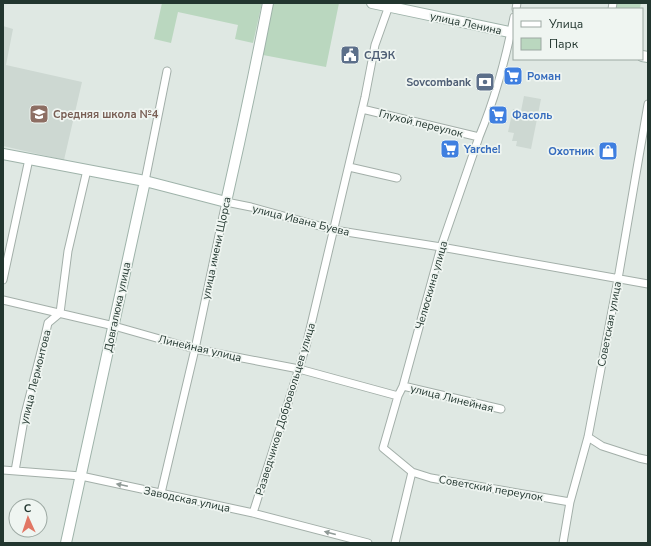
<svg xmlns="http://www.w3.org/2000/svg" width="651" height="546" viewBox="0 0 651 546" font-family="'Nunito Sans',sans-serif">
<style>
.built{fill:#cdd8d2}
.green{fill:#bad7bf}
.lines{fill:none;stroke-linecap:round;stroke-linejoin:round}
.street-casing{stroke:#a3afa9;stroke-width:9}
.secondary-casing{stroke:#9fb3aa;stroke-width:12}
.street{stroke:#fff;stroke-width:7}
.secondary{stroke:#fff;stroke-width:10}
.oneway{fill:#909a97}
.labels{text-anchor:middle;stroke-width:3.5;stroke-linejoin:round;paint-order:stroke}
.street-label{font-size:11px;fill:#22362f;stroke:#eff5f1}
.service-label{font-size:11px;font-weight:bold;fill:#4e5e75;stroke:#eff5f1;text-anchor:start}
.shop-label{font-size:11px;font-weight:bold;fill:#366cbe;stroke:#eff5f1;text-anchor:start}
.education-label{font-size:11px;font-weight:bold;fill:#785e54;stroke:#eff5f1;text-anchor:start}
</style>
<rect width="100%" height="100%" fill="#dfe8e3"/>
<!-- built -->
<path class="built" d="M3,26l10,3 -7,36 76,17 -18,78 -61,-14z
M524,96l17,3 -10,50 -15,-3 1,-5h-5l2,-8 -6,-1 5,-23 8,2z"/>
<!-- green -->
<path class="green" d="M162,3h100l-9,40 -18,-4 3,-14 -60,-13 -7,31 -17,-4z
M273,3h66l-13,64 -63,-12z
M615,3h26l-1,6h-26z"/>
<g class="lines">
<defs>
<path id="street" d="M516,9l1,-6
M612,9l1,-6
M362,109l117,28
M349,167l48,11
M145,181l22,-110
M3,280l26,-121
M3,300l111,26 81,23 104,20 99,27
M403,386l98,23
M588,437l14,9 37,12 9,2
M3,470l78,6 172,37 115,30
M15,471l10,-57 20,-78 3,-13 12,-10 8,-62 19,-81
M412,472l19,6 139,24
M161,493l34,-144 31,-147 25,5 83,23 107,17 207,37
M253,513l53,-167 59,-249 10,-52 15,-42
M395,543l17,-71 -29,-24 15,-52 5,-10 38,-139 38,-110c16,-38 27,-79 35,-120
M563,543l7,-41 18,-65 30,-158 30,-175"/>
<path id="secondary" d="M372,3l142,30
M642,56l6,1
M3,154l142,27 81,21c15,-66 29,-132 42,-199
M66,543l79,-362"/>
</defs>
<!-- street casing -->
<use href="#street" class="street-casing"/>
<!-- secondary casing -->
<use href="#secondary" class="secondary-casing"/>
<!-- street -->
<use href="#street" class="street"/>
<!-- secondary -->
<use href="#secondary" class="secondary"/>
</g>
<!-- one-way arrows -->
<defs><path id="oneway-solid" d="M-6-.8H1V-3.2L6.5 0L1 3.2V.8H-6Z"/></defs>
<g class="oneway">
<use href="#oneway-solid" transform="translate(122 485) rotate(-168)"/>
<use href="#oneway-solid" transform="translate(330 533) rotate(-165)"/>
</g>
<!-- icons -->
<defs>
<symbol id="civic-square" viewBox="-11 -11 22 22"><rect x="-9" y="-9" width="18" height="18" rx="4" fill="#5c6f8a" stroke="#eff5f1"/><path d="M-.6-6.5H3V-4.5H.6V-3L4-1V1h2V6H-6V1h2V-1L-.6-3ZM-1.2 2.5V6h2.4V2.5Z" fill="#fff"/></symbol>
<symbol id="supermarket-square" viewBox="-11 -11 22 22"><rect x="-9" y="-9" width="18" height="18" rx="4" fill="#3f7fe0" stroke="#eff5f1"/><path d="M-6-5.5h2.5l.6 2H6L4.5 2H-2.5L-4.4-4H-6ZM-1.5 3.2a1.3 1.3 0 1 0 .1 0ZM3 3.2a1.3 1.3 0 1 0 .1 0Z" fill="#fff"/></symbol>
<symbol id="bank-square" viewBox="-11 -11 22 22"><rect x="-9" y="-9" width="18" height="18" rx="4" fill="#5c6f8a" stroke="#eff5f1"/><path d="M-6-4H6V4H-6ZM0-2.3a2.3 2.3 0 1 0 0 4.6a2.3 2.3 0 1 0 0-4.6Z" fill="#fff"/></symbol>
<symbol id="school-square" viewBox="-11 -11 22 22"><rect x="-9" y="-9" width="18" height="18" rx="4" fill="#8d6e63" stroke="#eff5f1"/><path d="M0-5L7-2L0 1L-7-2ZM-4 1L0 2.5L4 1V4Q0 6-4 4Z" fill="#fff"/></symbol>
<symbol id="shop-square" viewBox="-11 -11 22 22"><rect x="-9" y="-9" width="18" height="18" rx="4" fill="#3f7fe0" stroke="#eff5f1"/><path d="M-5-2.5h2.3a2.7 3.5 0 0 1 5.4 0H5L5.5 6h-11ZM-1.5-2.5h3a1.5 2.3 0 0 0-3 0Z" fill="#fff"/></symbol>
</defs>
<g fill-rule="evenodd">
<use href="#civic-square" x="339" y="44" width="22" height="22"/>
<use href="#supermarket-square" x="502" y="65" width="22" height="22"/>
<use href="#bank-square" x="474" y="71" width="22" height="22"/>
<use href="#school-square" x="28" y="103" width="22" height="22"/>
<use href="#supermarket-square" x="487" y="104" width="22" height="22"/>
<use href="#supermarket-square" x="439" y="138" width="22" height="22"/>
<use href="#shop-square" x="597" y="140" width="22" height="22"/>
</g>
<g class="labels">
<!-- street labels -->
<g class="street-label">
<text transform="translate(466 23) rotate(12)" y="4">улица Ленина</text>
<text transform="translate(421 123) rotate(14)" y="4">Глухой переулок</text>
<text transform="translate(301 220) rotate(14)" y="4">улица Ивана Буева</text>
<text transform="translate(216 248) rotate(-78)" y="4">улица имени Щорса</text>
<text transform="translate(431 285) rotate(-74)" y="4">Челюскина улица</text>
<text transform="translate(117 307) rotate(-78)" y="4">Довгалюка улица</text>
<text transform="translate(609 324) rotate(-79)" y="4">Советская улица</text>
<text transform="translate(200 348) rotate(13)" y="4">Линейная улица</text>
<text transform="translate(35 377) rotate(-76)" y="4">улица Лермонтова</text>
<text transform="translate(452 398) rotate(14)" y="4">улица Линейная</text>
<text transform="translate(285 409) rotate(-73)" y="4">Разведчиков Добровольцев улица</text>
<text transform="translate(491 488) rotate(10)" y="4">Советский переулок</text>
<text transform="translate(187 499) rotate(12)" y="4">Заводская улица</text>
</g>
<!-- service labels -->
<g class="service-label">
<text x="364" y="59">СДЭК</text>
<text x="471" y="86" text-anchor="end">Sovcombank</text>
</g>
<!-- shop labels -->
<g class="shop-label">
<text x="527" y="80">Роман</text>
<text x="512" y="119">Фасоль</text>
<text x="464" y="153">Yarche!</text>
<text x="594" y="155" text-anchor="end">Охотник</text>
</g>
<!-- education labels -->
<g class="education-label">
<text x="53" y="118">Средняя школа №4</text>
</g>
</g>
<!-- border -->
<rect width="651" height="546" fill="none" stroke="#22362f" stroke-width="8"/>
<!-- legend -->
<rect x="513" y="8" width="130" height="52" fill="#eff5f1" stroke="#9da9a3"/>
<rect x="521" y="21" width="20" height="6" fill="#ffffff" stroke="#9da9a3"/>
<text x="549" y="28" font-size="12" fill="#22362f">Улица</text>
<rect x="521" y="38" width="20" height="12" fill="#bad7bf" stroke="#9da9a3"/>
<text x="549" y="48" font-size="12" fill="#22362f">Парк</text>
<!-- north arrow -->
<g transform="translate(28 518) rotate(357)"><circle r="19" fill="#eff5f1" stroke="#9da9a3"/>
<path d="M0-3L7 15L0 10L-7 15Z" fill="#e17664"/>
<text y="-6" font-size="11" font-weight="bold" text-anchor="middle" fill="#22362f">С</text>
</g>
</svg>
